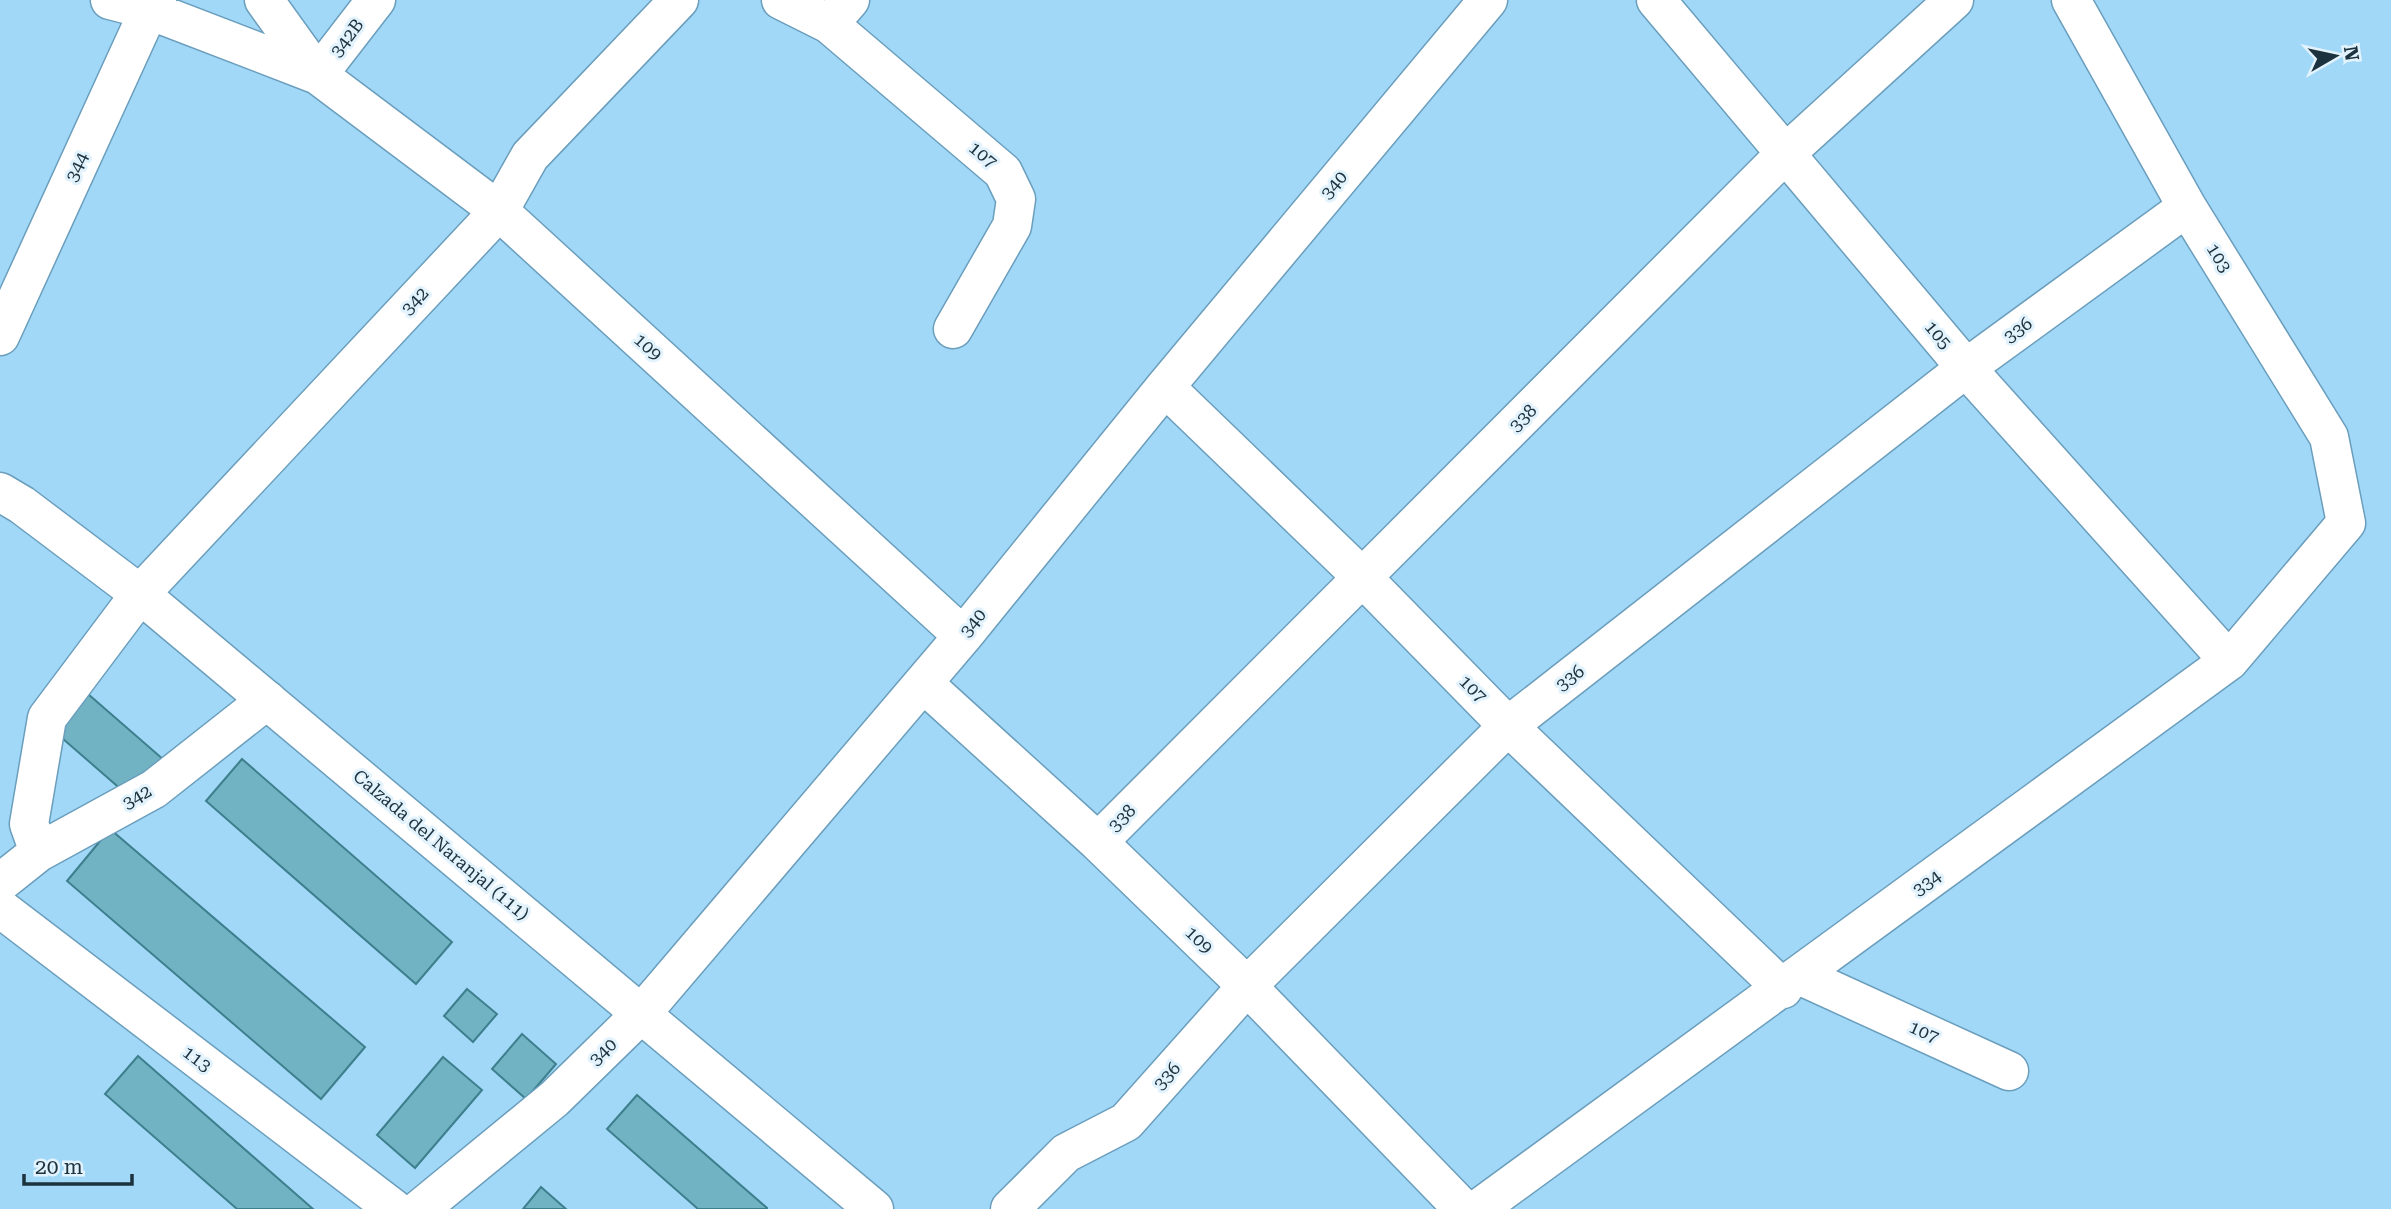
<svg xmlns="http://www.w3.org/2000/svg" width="2391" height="1209" viewBox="0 0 2391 1209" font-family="'Roboto Serif',serif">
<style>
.building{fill:#71b3c2;stroke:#3d7f8d;stroke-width:2}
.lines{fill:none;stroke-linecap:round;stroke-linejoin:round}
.minor-casing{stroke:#6a9ebc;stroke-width:41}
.major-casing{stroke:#6a9ebc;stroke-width:41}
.minor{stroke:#fff;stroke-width:38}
.major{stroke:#fff;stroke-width:38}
.labels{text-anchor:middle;stroke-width:6;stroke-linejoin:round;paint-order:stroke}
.street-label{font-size:18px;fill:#1c323e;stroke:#e3f3fd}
</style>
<rect width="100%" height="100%" fill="#a2d8f7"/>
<!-- building -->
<path class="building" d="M88,694l76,66 -33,38 -76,-66z
M242,759l210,183 -36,42 -210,-183z
M110,829l255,218 -44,52 -254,-218z
M467,989l30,25 -24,28 -29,-26z
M522,1034l34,30 -30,35 -34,-30z
M138,1056l175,153h-76l-132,-115z
M443,1057l39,33 -67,78 -38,-33z
M637,1095l130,113v1h-69l-91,-80z
M541,1187l25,22h-43z"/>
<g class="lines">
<defs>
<path id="minor" d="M110,0l39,10 169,65 58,-75
M264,0l54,75 181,136 464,425
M781,0l48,24 174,148 13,27 -4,27 -59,103
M1656,0l310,368 263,293
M829,24l21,-24
M0,336l149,-326 8,-10
M1165,387l198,191 145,148 275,263
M923,683l175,159 149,144 216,223
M1098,842l687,-688 169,-154
M39,852l-10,-28 18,-106 93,-124 359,-383 31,-55 149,-156
M0,883l39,-31 115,-63 113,-89
M0,908l394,301
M1801,976l208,95
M420,1209l134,-110 88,-86 321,-377 202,-249 323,-387
M1010,1209l56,-56 60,-31 121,-136 261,-260 458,-358 221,-161
M1478,1209l751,-548 117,-138 -17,-86 -142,-230 -116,-207"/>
<path id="major" d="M0,492l22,13 118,89 734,615"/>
</defs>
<!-- minor casing -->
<use href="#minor" class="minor-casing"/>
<!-- major casing -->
<use href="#major" class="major-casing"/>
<!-- minor -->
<use href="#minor" class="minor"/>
<!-- major -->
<use href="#major" class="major"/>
</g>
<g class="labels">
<!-- street labels -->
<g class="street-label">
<text transform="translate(347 38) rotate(-53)" y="6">342B</text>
<text transform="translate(983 155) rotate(40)" y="6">107</text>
<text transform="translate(77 167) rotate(-65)" y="6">344</text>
<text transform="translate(1334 185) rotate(-50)" y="6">340</text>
<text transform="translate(2219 258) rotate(58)" y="6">103</text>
<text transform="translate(415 301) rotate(-47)" y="6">342</text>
<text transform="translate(2018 330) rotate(-36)" y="6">336</text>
<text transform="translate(1938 335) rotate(50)" y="6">105</text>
<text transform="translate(648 347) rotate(42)" y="6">109</text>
<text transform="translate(1523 418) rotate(-45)" y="6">338</text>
<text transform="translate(973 623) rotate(-51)" y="6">340</text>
<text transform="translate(1570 678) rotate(-38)" y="6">336</text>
<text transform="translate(1473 689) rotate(45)" y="6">107</text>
<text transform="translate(137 797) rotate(-30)" y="6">342</text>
<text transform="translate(1122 818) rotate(-45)" y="6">338</text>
<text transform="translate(441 845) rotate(40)" y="6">Calzada del Naranjal (111)</text>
<text transform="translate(1927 883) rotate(-36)" y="6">334</text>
<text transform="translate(1199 940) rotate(44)" y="6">109</text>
<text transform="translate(1924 1032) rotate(24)" y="6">107</text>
<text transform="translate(603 1052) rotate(-44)" y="6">340</text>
<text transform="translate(197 1059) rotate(37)" y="6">113</text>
<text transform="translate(1167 1076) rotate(-48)" y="6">336</text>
</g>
</g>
<!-- north arrow -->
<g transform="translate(2335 56) rotate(81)" stroke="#e3f3fd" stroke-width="5" paint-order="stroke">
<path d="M0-5L12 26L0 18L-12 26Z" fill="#1c323e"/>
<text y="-10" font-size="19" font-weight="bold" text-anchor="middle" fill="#1c323e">N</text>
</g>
<!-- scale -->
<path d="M24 1174v10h108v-10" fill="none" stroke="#1c323e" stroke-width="3.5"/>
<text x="35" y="1174" font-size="21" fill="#1c323e" stroke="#e3f3fd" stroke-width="5" paint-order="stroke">20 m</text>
</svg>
